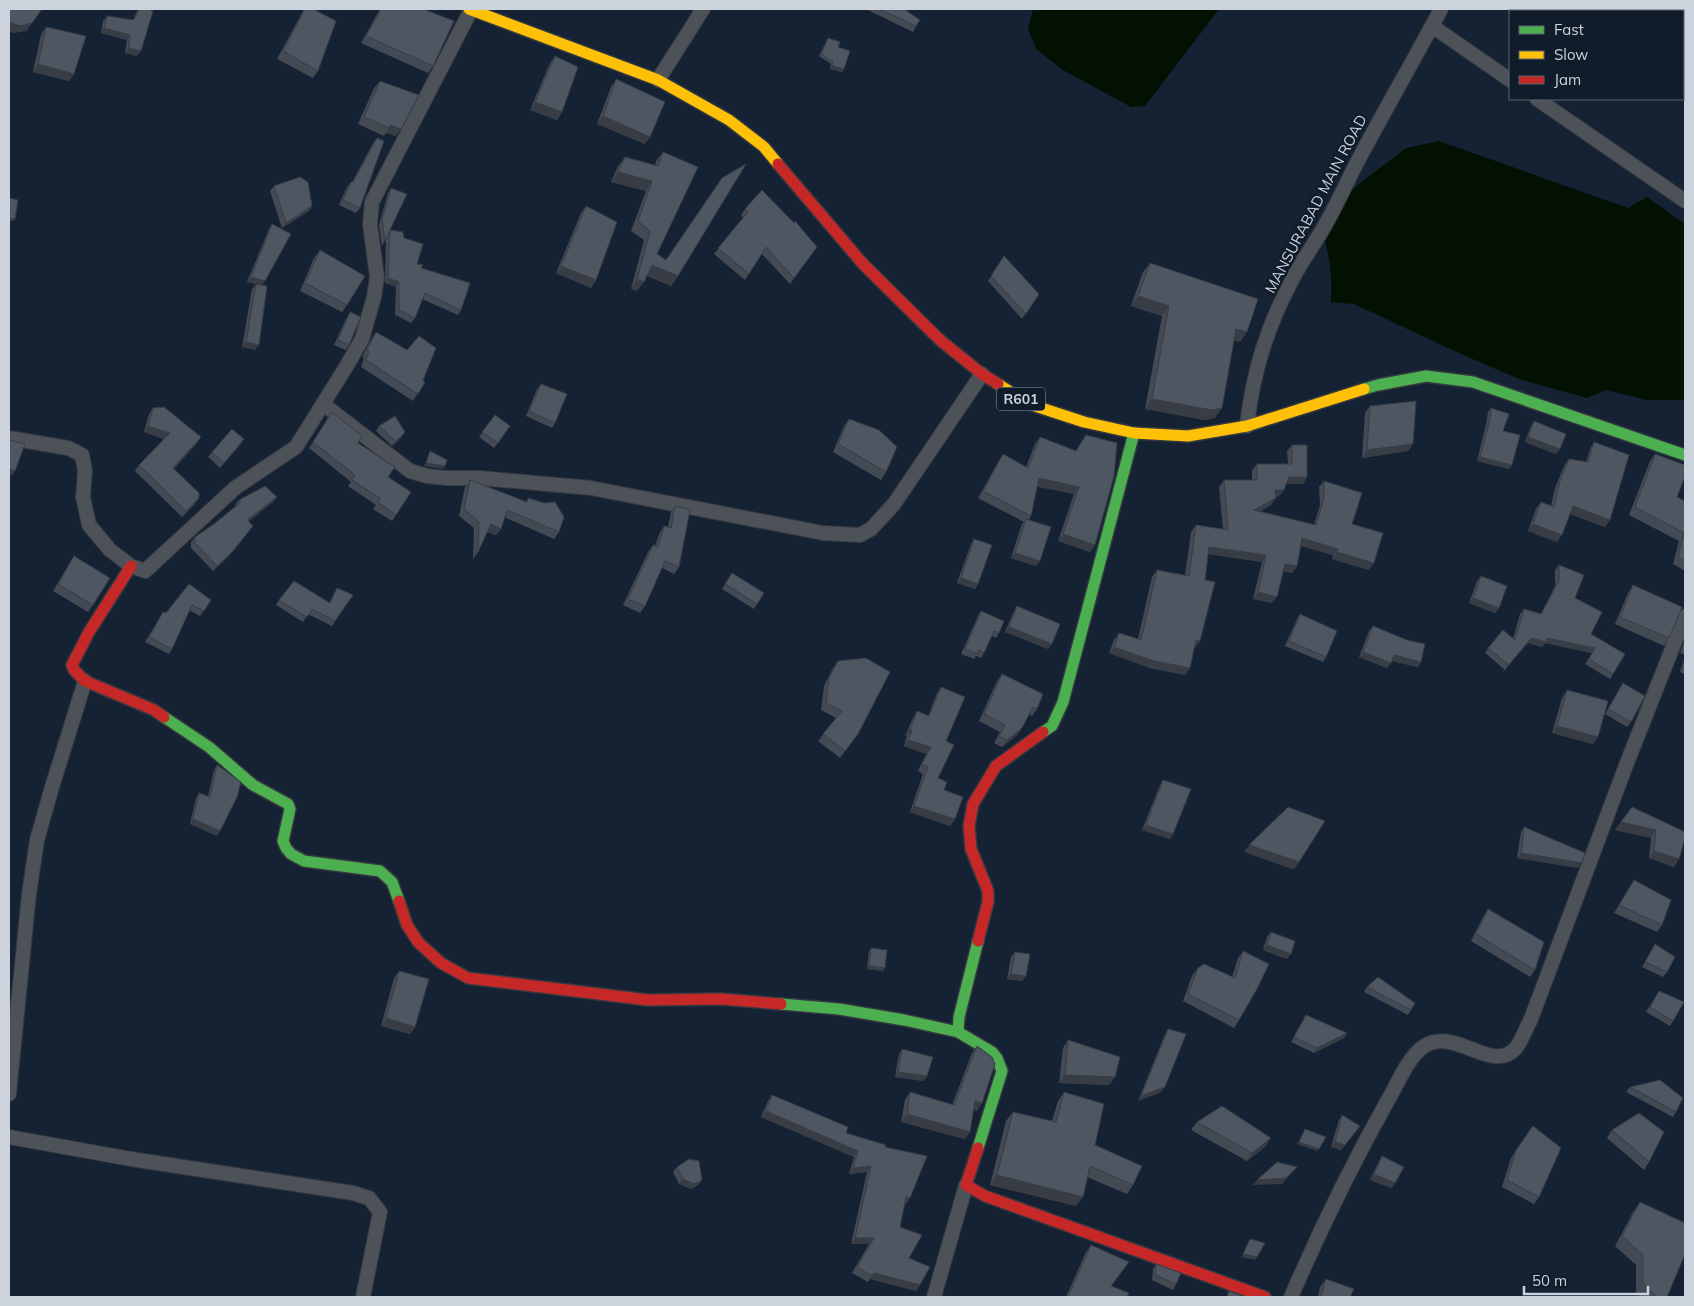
<svg xmlns="http://www.w3.org/2000/svg" width="1694" height="1306" viewBox="0 0 1694 1306" font-family="Mulish,sans-serif">
<style>
.built{fill:#152234;fill-rule:evenodd}
.water{fill:#031103}
.lines{fill:none;stroke-linecap:round;stroke-linejoin:round}
.street-casing{stroke:#34383f;stroke-width:16}
.fast-casing{stroke:#34383f;stroke-width:14}
.slow-casing{stroke:#34383f;stroke-width:14}
.jam-casing{stroke:#34383f;stroke-width:14}
.street{stroke:#4d5259;stroke-width:14}
.fast{stroke:#4caf50;stroke-width:11}
.slow{stroke:#ffc107;stroke-width:11}
.jam{stroke:#c62828;stroke-width:11}
.wall{fill:#434a54}
.shaded-wall{fill:#373c45}
.building{fill:#4e5662;stroke:#373c45}
.labels{text-anchor:middle;stroke-width:5;stroke-linejoin:round;paint-order:stroke}
.shield{fill:#111c2a;stroke:#949ca7;stroke-width:1}
.shield-label{font-size:14px;font-weight:bold;fill:#ccd3dd}
.street-label{font-size:15px;fill:#ccd3dd;stroke:#111c2a}
</style>
<rect width="100%" height="100%" fill="#171d24"/>
<!-- built -->
<path class="built" d="M9,9h1676v1288h-1676zM1510,11h173v88h-173z"/>
<!-- water -->
<path class="water" d="M1033,9h186l-74,97 -14,1 -68,-37 -27,-21 -8,-20z
M1439,141l189,67 19,-11 38,27v176h-38l-41,-10 -19,8 -68,-19 -58,-25 -107,-50 -23,-2c1,-21 0,-40 -6,-61l25,-50 56,-43z"/>
<g class="lines">
<defs>
<path id="street" d="M1432,26l78,54
M658,80l45,-71
M1537,99l148,102
M323,404l87,67 17,5 19,2h34l111,10 232,45 37,2 11,-6 23,-25 88,-130
M1247,426c6,-55 20,-99 46,-148 11,-21 26,-40 37,-62 11,-20 20,-41 31,-61 26,-49 54,-97 80,-146
M9,438l59,10 14,7 3,16 -2,26 6,28 21,25 21,16 14,5 90,-83 61,-41 50,-80 16,-28 12,-42 3,-20 -7,-53 2,-22 99,-192
M9,1094l20,-200 8,-54 15,-53 33,-106
M9,1137l122,22 222,34 16,5 11,14 -17,85
M934,1297l32,-112
M1291,1297c29,-67 61,-133 97,-197 10,-17 19,-41 35,-53 30,-22 68,27 92,2 7,-8 11,-21 16,-30l94,-251 60,-152"/>
<path id="fast" d="M1364,389l14,-4 48,-9 47,6 212,73
M164,717l45,30 44,38 35,19 2,5 -7,32 3,7 5,6 13,7 76,10 12,11 7,19
M1043,732l9,-6 11,-24 71,-269
M781,1004l58,5 65,11 54,12
M978,1148l24,-77 -5,-13 -5,-6 -34,-20 1,-15 19,-76"/>
<path id="slow" d="M469,9l189,71 71,40 35,27 14,17
M998,384l31,20 55,18 50,11 54,3 59,-10 117,-37"/>
<path id="jam" d="M778,164l85,100 77,76 42,34 16,10
M131,566l-42,66 -17,33 2,5 11,11 69,29 10,7
M399,901l8,24 11,17 23,21 27,15 180,22 73,-1 60,5
M978,941l10,-39v-11l-17,-42 -2,-23 4,-22 23,-38 47,-34
M978,1148l-12,37 19,11 280,101"/>
</defs>
<!-- street casing -->
<use href="#street" class="street-casing"/>
<!-- fast casing -->
<use href="#fast" class="fast-casing"/>
<!-- slow casing -->
<use href="#slow" class="slow-casing"/>
<!-- jam casing -->
<use href="#jam" class="jam-casing"/>
<!-- street -->
<use href="#street" class="street"/>
<!-- fast -->
<use href="#fast" class="fast"/>
<!-- slow -->
<use href="#slow" class="slow"/>
<!-- jam -->
<use href="#jam" class="jam"/>
</g>
<!-- wall -->
<path class="wall" d="M138,9h10l-11,47 -12,-3 2,-13 -26,-7 2,-12 4,-5 26,4z
M304,9h9l5,62 -5,7 -36,-19z
M380,9h43l10,57 -5,7 -67,-30z
M869,9h35l12,17 -3,6 -45,-22z
M46,27l28,47 -5,7 -36,-9 8,-37z
M828,38l16,31 -2,3 -12,-3 1,-5 -12,-8z
M555,56l7,56 -5,8 -27,-10 20,-47z
M616,79l29,65 -48,-20 14,-37z
M380,81l16,55 -10,-3 -2,3 -26,-12 16,-36z
M377,138l-17,70 -4,5 -17,-8 8,-18 4,-5h1l21,-39z
M663,152l-6,102 21,22 -7,10 -24,-10 -10,15 -6,-2 13,-49 -13,-9 15,-40 -35,-9 7,-16 7,-9 30,8 1,-4z
M274,186l38,20 -3,5 -27,17 -12,-37z
M391,188l-1,42 14,8 13,26 44,46 -3,5 -36,-16 -7,19 -4,5 -16,-8 1,-28 -11,-4 1,-45 -4,8 -3,-21 9,-32z
M586,206l10,74 -5,8 -35,-15 25,-60z
M745,209l72,38 -27,37 -28,-30 -17,26 -31,-26 29,-36 -2,-3z
M272,224l-10,61 -7,65 -13,-3 10,-58 4,-5 -9,-2 22,-53z
M320,250l27,55 -5,7 -42,-21 14,-33z
M1004,256l35,38 -17,25 -34,-38z
M1150,263l90,79 -6,-2 -19,78 -10,2 -60,-11 17,-93 -31,-10 12,-34z
M350,312l-1,33 -3,5 -12,-5 13,-28z
M376,332l49,50 -12,19 -52,-34 3,-9 -2,-1 9,-18z
M541,384l14,39 -3,5 -26,-12 11,-27z
M1370,406l43,38 -5,7 -46,7 3,-45z
M153,408l48,29 -4,6 -23,26 21,35 -13,13 -47,-46 4,-6 25,-26 -20,-7 5,-18z
M1491,408l21,57 -3,4 -32,-8 9,-37 2,-12z
M332,412l56,65 23,15 -19,29 -19,-12 3,-4 -28,-19 3,-4 -42,-34z
M495,415l15,11 -16,22 -15,-11z
M849,419l37,53 -5,8 -48,-28 11,-26z
M1534,421l26,28 -4,5 -31,-12 6,-16z
M379,426l23,11 -10,9 -16,-15z
M1086,435l9,110 -5,7 -32,-11 16,-47 -37,-8 -6,30 -2,4 11,41 -4,5 -25,-8 11,-34 2,-2 -46,-24 20,-36 5,-8 23,13 9,-23 5,-7 36,14z
M1594,442l16,78 -5,7 -35,-13 -13,28 -29,-11 8,-22 5,-7 10,4 4,-18 9,-22 5,-7 17,3 4,-13z
M241,444l-21,24 -12,-11 4,-5z
M1292,445l15,32 -4,7h-17l-2,6 -5,6 -3,1 -5,8 -12,7 55,13 6,-20 -1,-18 5,-6 28,43 17,46 -37,-11 1,-4 -32,-9 -4,20 -5,7 -9,-2 -11,32 -19,-4 9,-37 -54,-8 -12,93h-2l-9,28 -35,-7 -41,-15 5,-13 5,-7 19,6 14,-62 5,-7 28,6 6,-44 5,-7 27,4 -4,-42 5,-7h28v-10l5,-6h31l-1,-13z
M1655,454l22,43 8,4v70l-12,-7 6,-23 -50,-26 21,-54z
M470,480l56,22 2,-4 31,34 -5,7 -50,-22 -3,12 -5,6 -9,-3 -9,20 -5,7 1,-31 -15,-12 6,-29z
M277,497l-4,5 -25,20 -19,34 -16,15 -22,-23v-6l4,-5 19,-13 22,-18 -1,-1 4,-5z
M675,506l4,61 -5,7 -12,-6 -17,38 -5,7 -17,-8 25,-53 5,-7 2,1 5,-14 4,-6 4,1 3,-15z
M974,539l4,45 -3,5 -18,-6 14,-39z
M74,556l19,49 -5,7 -35,-21z
M1559,565l16,33 16,36 22,40 -3,5 -25,-15 7,-11 -47,-10 -3,4 -14,-4 -25,29 1,-3 -19,-16 3,-5 25,-9 7,-25 4,-5 17,5 14,-28v-16z
M732,573l32,20 -10,16 -32,-20z
M1481,576l18,32 -4,5 -26,-10 8,-22z
M1633,585l36,53 -5,8 -49,-22 13,-31z
M337,588l16,7 -21,31 -24,-12 -5,8 -27,-17 3,-5 50,3z
M211,600l-11,16 -11,-6 -17,39 -3,5 -24,-12 18,-30 3,1z
M1017,606l35,38 -4,5 -43,-17 9,-21z
M981,611l18,22 -3,5 -4,-2 -8,17 -3,5 -5,-2 -2,3 -13,-5 17,-38z
M1300,614l26,43 -3,5 -38,-16 12,-27z
M1373,626l48,36 -3,5 -26,-6 -5,7 -28,-11 10,-26z
M1685,639v16l-5,-2z
M1685,657v17l-5,-2z
M838,661l20,73 -18,24 -22,-17 18,-23 -15,-8 3,-24 9,-18z
M1002,674l35,35 -5,7 -3,-2 -7,14 -5,7 -15,12 -8,-4 6,-11 -21,-11 18,-40z
M1623,683l8,39 -4,5 -22,-13z
M941,687l5,54 -8,37 6,12 11,29 -5,7 -40,-14 13,-38 -5,-3 8,-17 -22,-8 3,-10h-2l8,-18 4,-7 11,5 9,-23z
M1567,690l26,54 -41,-11 10,-35z
M217,765l3,66 -3,5 -27,-12 6,-26 3,-5 9,3 6,-26z
M1163,780l10,54 -3,5 -28,-9 18,-45z
M1632,807l53,25 -11,35 -25,-9 2,-20 -36,-8z
M1524,827l54,41 -61,-10 4,-26z
M1634,880l28,45 -5,7 -43,-19z
M1488,909l47,61 -5,7 -59,-36 12,-24z
M1271,932l16,27 -24,-9 4,-13z
M1655,944l12,28 -4,5 -21,-10z
M871,948l14,20 -2,3 -16,-2 2,-18z
M1243,951l-4,69 -5,8 -51,-27 9,-25 6,-8 34,9 6,-19z
M1015,952l11,24 -4,5 -15,-2 4,-22z
M399,971l16,56 -5,7 -29,-8 13,-48z
M1367,987l48,16 -7,12 -44,-23z
M1659,991l14,30 -3,5 -24,-14z
M1306,1015l38,23 -30,15 -23,-11z
M1168,1029l-7,63 -23,9 27,-67z
M1068,1040l41,45 -50,-2 4,-35z
M977,1046v65l-3,-1 -9,29 -64,-17 4,-22 5,-8 42,13 20,-52z
M902,1049l25,27 -4,5 -28,-4 4,-23z
M1630,1087l46,25 -3,5 -47,-25z
M1064,1092l31,53 38,40 -6,9 -40,-17 -4,20 -7,9 -86,-21 16,-64 7,-9 39,9 6,-20z
M772,1095l74,38 39,14 25,51 -4,6h-1l-5,23 9,31 11,27 -4,6 -46,-12 -2,3 -16,-9 17,-29h-18l16,-72 -18,2 5,-17 -93,-40 7,-16z
M1342,1115l14,16 -15,19 -10,-3 8,-27z
M1197,1122l69,24 -19,15 -56,-31z
M1533,1126l6,71 -5,7 -32,-17 9,-29z
M1612,1130l37,32 -5,8 -37,-32z
M1382,1156l10,32 -22,-8 9,-19z
M677,1167l25,13 -4,5 -7,4 -12,-5 -6,-12z
M1640,1202l27,95h-26l-5,-4v-28l-21,-19 18,-34z
M1091,1245l20,41 16,11h-61l20,-45z
M1156,1264l20,20 -3,6 -21,-10 1,-11z
M1326,1279l24,18h-32l2,-10z"/>
<!-- shaded-wall -->
<path class="shaded-wall" d="M9,22l23,1 -5,8 -13,2 -5,-1z
M104,28l26,7 -3,5 -26,-7z
M129,48l12,3 -4,5 -12,-3z
M38,64l36,10 -5,7 -36,-9z
M832,66l12,3 -2,3 -12,-3z
M535,102l27,10 -5,8 -27,-10z
M603,116l47,21 -5,7 -48,-20z
M390,125l11,4 -5,7 -10,-3z
M618,172l34,9 -6,10 -35,-9z
M312,206l-3,5 -27,17 4,-5z
M9,218l6,1 -2,2h-4z
M652,265l26,11 -7,10 -26,-11z
M561,266l35,14 -5,8 -35,-15z
M251,277l14,4 -3,5 -15,-4z
M388,278l11,4 -3,5 -11,-4z
M637,279l7,3 -7,9 -6,-2z
M1138,296l31,10 -7,10 -31,-10z
M1236,329l11,3 -7,10 -11,-3z
M246,342l13,3 -4,5 -13,-3z
M1152,399l70,9 -7,10 -10,2 -60,-11z
M148,426l22,7 -4,7 -22,-8z
M405,432l-3,5 -10,9 4,-5z
M201,437l-4,6 -28,31 4,-6z
M1528,437l32,12 -4,5 -31,-12z
M244,439l-3,5 -21,24 4,-5z
M1413,444l-5,7 -46,7 5,-8z
M1480,457l32,8 -3,4 -32,-8z
M426,463l19,3 -2,3 -19,-3z
M9,469l6,2 -3,5 -3,-1z
M1289,477h18l-4,7h-19z
M1039,478l40,9 -5,7 -41,-8z
M1275,490h9l-5,6 -8,1z
M277,497l-4,5 -30,23 4,-5z
M199,498l-4,6 -13,13 4,-6z
M1276,498l-5,7 -22,12 5,-7z
M1573,506l37,14 -5,7 -37,-14z
M491,524l10,5 -5,6 -10,-4z
M1533,524l29,11 -5,7 -29,-11z
M249,531l-20,25 -16,15 4,-5z
M1063,534l32,11 -5,7 -32,-11z
M1302,538l36,11 -5,6 -35,-10z
M1209,547l57,8 -4,7 -58,-9z
M1337,552l37,11 -5,7 -37,-11z
M1015,553l25,8 -4,5 -25,-8z
M1285,564l12,2 -5,7 -12,-3z
M961,578l17,6 -3,5 -18,-6z
M1258,592l19,5 -5,6 -19,-4z
M1473,598l26,10 -4,5 -26,-10z
M1009,627l43,17 -4,5 -43,-17z
M1531,638h16l48,10 -3,5 -47,-10 -3,4 -14,-4 -25,29z
M1196,640l4,1 -4,6 -5,-1z
M1114,647l76,21 -5,7 -35,-7 -41,-15z
M1363,652l28,11 -4,5 -28,-11z
M1394,655l27,7 -3,5 -28,-7z
M1557,726l41,11 -5,7 -41,-11z
M1022,728l-5,7 -15,12 5,-7z
M910,729l2,1 -5,6h-2z
M908,740l23,7 -5,7 -22,-8z
M914,806l41,13 -5,7 -40,-14z
M193,819l27,12 -3,5 -27,-12z
M1621,822l35,8 -5,8 -36,-8z
M1146,825l27,9 -3,5 -28,-9z
M1249,845l50,17 -5,8 -50,-18z
M1654,851l25,8 -5,8 -25,-9z
M1521,853l61,10 -4,5 -61,-10z
M1267,945l24,9 -4,5 -24,-9z
M869,966l16,2 -2,3 -16,-2z
M1011,974l15,2 -4,5 -15,-2z
M386,1018l29,9 -5,7 -29,-8z
M1347,1033l-3,5 -30,15 3,-5z
M898,1072l29,4 -4,5 -28,-4z
M1065,1075l50,2 -6,8 -50,-2z
M1165,1087l-4,5 -23,9 3,-5z
M975,1101l7,2 -5,8 -7,-2z
M766,1111l92,40 -4,6 -93,-40z
M907,1114l63,18 -5,7 -64,-17z
M1356,1131l-15,19 -10,-3 4,-5z
M1271,1138l-5,8 -19,15 5,-8z
M1299,1142l20,7 -2,2 -20,-7z
M871,1166l-4,6 -18,2 4,-6z
M1297,1167l-4,5 -11,12 -29,1 4,-5z
M1374,1174l21,9 -3,5 -22,-8z
M997,1175l86,22 -7,9 -86,-21z
M683,1179l19,1 -4,5 -7,4 -12,-5z
M906,1197l4,1 -4,6 -4,-1z
M855,1238h19l-5,6h-18z
M1243,1254l14,3 -2,3 -14,-3z
M874,1273l46,12 -4,6 -46,-12z"/>
<!-- building -->
<path class="building" d="M9,9h33l-10,14 -12,3 -11,-4z
M139,9h9l5,2 -12,40 -12,-3 1,-13 -26,-7 3,-12 27,4z
M305,9h8l23,12 -18,50 -35,-20z
M381,9h42l31,12 -21,45 -67,-30z
M879,9h25l16,11 -4,6z
M46,27l40,9 -12,38 -36,-10z
M828,38l12,4 -2,5 12,4 -6,18 -12,-3 1,-4 -12,-8z
M555,56l23,11 -16,45 -27,-10z
M616,79l49,23 -15,35 -47,-21z
M380,81l39,14 -18,34 -11,-4 -1,3 -25,-11z
M377,138l7,3 -24,67 -17,-8 8,-18h2z
M663,152l35,15 -41,87 9,6 56,-82 24,-14 -68,112 -26,-11 -8,17 -7,-3 13,-48 -12,-10 14,-40 -34,-9 7,-15 33,9z
M300,177l8,5 4,24 -26,17 -12,-37z
M391,188l16,6 -17,36 13,2 1,6 19,6 -6,20 6,1 -2,3 49,15 -9,27 -36,-17 -10,25 -16,-8v-28l-11,-4 2,-48 -5,11 -3,-21z
M762,190l32,33 1,-2 22,26 -23,31 -28,-31 -17,27 -31,-26 30,-36 -3,-3z
M9,198l9,2 -3,19 -6,-1z
M586,206l31,16 -21,58 -35,-14z
M272,224l19,10 -26,47 -14,-4z
M320,250l45,26 -18,29 -42,-22z
M1004,256l35,38 -13,20 -35,-38z
M1150,263l108,36 -11,33 -11,-3 -14,79 -10,2 -60,-11 17,-93 -31,-10z
M256,284l11,2 -8,59 -13,-3z
M350,312l11,5 -12,28 -11,-5z
M376,332l31,18 12,-14 17,12 -13,32 2,2 -7,12 -52,-34 3,-9 -2,-1z
M541,384l26,10 -12,29 -26,-12z
M1416,401l-3,43 -46,6 3,-44z
M164,407l37,30 -28,31 26,25v5l-13,13 -47,-46 31,-32 -22,-7 5,-18z
M1491,408l18,6 -6,17 17,4 -8,30 -32,-8 10,-38z
M332,412l30,24 -4,7 37,24 -7,10 23,15 -15,23 -18,-13 2,-4 -28,-18 3,-5 -42,-33z
M495,415l15,11 -12,17 -16,-11z
M395,416l10,16 -9,9 -17,-15z
M849,419l30,11 18,17 -11,25 -48,-28z
M1534,421l32,13 -6,15 -32,-12z
M232,429l12,10 -20,24 -12,-11z
M1086,435l31,8 -3,33 -19,69 -32,-11 16,-47 -40,-9 -8,38 -48,-25 20,-37 25,14 12,-31 36,14z
M9,440l16,4 -10,27 -6,-2z
M1594,442l35,13 -19,65 -37,-14 -11,29 -29,-11 8,-22 13,5 6,-26 9,-22 19,3z
M1292,445h15v32h-18l-5,13h-9l1,8 -22,12 62,15 8,-27v-17l38,12 -10,31 31,9 -9,30 -37,-11 1,-3 -36,-11 -5,28 -12,-2 -8,33 -19,-5 8,-37 -57,-8 -4,33 10,2 -15,59 -4,-1 -6,28 -36,-7 -40,-14 5,-14 22,7 16,-70 32,6 7,-51 32,5 -4,-50h33v-16h35z
M430,451l17,9 -2,6 -19,-3z
M1655,454l30,11v11l-8,21 8,4v60l-7,-4 6,-24 -49,-26z
M470,480l57,22 1,-4 16,5 11,-1 9,15 -5,15 -52,-22 -6,19 -10,-5 -13,28 1,-30 -15,-13z
M265,486l12,11 -30,23 6,6 -20,25 -16,15 -22,-23v-6l19,-13 27,-22 -2,-2z
M675,506l15,4 -11,57 -14,-6 -20,45 -17,-7 25,-54 5,2 6,-21 7,2z
M1026,519l25,8 -11,34 -25,-8z
M974,539l18,6 -14,39 -17,-6z
M74,556l36,22 -17,27 -35,-21z
M1559,565l25,10 -9,23 27,14 -11,22 34,20 -12,20 -24,-15 6,-11 -48,-10 -1,4 -15,-4 -24,29 1,-3 -20,-16 15,-18 12,10 9,-31 17,5 18,-33z
M732,573l32,20 -7,11 -32,-20z
M1481,576l26,10 -8,22 -26,-10z
M294,581l36,22 7,-15 16,7 -18,26 -23,-12 -5,8 -28,-17z
M189,584l22,16 -7,11 -12,-6 -20,44 -23,-12 14,-25 3,1z
M1633,585l49,22 -13,31 -49,-21z
M1017,606l43,18 -8,20 -43,-17z
M981,611l23,10 -5,12 -5,-2 -10,22 -5,-3 -1,4 -13,-5z
M1300,614l37,17 -11,26 -37,-16z
M1373,626l34,14 18,4 -4,18 -27,-7 -3,8 -28,-11z
M866,658l24,14 -32,62 -13,17 -22,-17 19,-23 -16,-8 3,-25 9,-17z
M1002,674l41,20 -6,15 -4,-2 -11,21 -15,12 -8,-4 6,-11 -21,-11z
M1623,683l22,13 -14,26 -23,-13z
M941,687l24,10 -19,44 8,4 -16,33 9,4 -3,8 19,7 -8,22 -41,-13 14,-39 -6,-3 9,-17 -23,-7 4,-10 -2,-1 7,-18 12,5z
M1567,690l41,11 -10,36 -41,-11z
M217,765l24,17 -4,15 -17,34 -27,-12 6,-26 11,4z
M1163,780l28,9 -18,45 -27,-9z
M1288,807l37,14 -26,41 -50,-17z
M1632,807l53,25v6l-6,21 -25,-8 2,-21 -35,-8z
M1524,827l61,26 -3,10 -61,-10z
M1634,880l37,20 -9,25 -43,-20z
M1488,909l56,33 -9,28 -59,-36z
M1271,932l24,9 -4,13 -24,-9z
M1655,944l20,13 -8,15 -22,-10z
M871,948l16,2 -2,18 -16,-2z
M1243,951l26,13 -12,25 -18,31 -51,-26 10,-26 6,-4 31,14z
M1015,952l15,2 -4,22 -15,-2z
M399,971l30,8 -14,48 -29,-9z
M1378,977l37,26 -4,7 -44,-23z
M1659,991l25,11 -11,19 -23,-14z
M1306,1015l41,18 -30,15 -23,-11z
M1168,1029l18,5 -21,53 -24,9z
M1068,1040l52,17 -5,20 -50,-2z
M977,1046l15,11 3,7 -13,39 -7,-2 -5,31 -63,-18 3,-22 44,13z
M902,1049l31,8 -6,19 -29,-4z
M1660,1080l23,18 -7,14 -46,-25z
M1064,1092l40,12 -9,41 47,21 -9,19 -43,-19 -7,31 -86,-22 16,-63 43,10z
M772,1095l76,32 -2,6 40,12 -1,2 42,9 -17,42 -4,-1 -6,30 22,8 -13,23 21,9 -10,18 -46,-12 -2,3 -15,-9 17,-29h-19l16,-72 -18,2 5,-17 -92,-40z
M1222,1106l49,32 -19,15 -55,-31z
M1639,1113l25,19 -15,30 -37,-32z
M1342,1115l18,11 -15,19 -10,-3z
M1533,1126l28,22 -22,49 -32,-17 9,-30z
M1305,1129l21,8 -7,12 -20,-7z
M1382,1156l22,11 -9,16 -21,-9z
M689,1159l10,2 3,19 -8,4 -11,-5 -6,-12z
M1277,1162l20,5 -11,11 -29,2z
M1640,1202l45,21v31l-18,43h-10l-14,-14v-28l-21,-19z
M1250,1239l15,4 -8,14 -14,-3z
M1091,1245l38,17 -18,24 18,7 -2,4h-59z
M1156,1264l25,9 -5,11 -21,-9z
M1326,1279l28,10 -4,8h-29z
M1229,1291l16,6h-18z"/>
<g class="labels">
<!-- shield labels -->
<rect class="shield" x="997" y="387.5" width="48" height="23" rx="4"/>
<g class="shield-label">
<text x="1021" y="404">R601</text>
</g>
<!-- street labels -->
<g class="street-label">
<text transform="translate(1316 204) rotate(-62)" y="5">MANSURABAD MAIN ROAD</text>
</g>
</g>
<!-- border -->
<rect width="1694" height="1306" fill="none" stroke="#ccd3dd" stroke-width="20"/>
<!-- legend -->
<rect x="1509" y="10" width="175" height="90" fill="#111c2a" stroke="#5c6572"/>
<rect x="1519" y="26" width="25" height="8" fill="#4caf50" stroke="#5c6572"/>
<text x="1554" y="35" font-size="15" fill="#ccd3dd">Fast</text>
<rect x="1519" y="51" width="25" height="8" fill="#ffc107" stroke="#5c6572"/>
<text x="1554" y="60" font-size="15" fill="#ccd3dd">Slow</text>
<rect x="1519" y="76" width="25" height="8" fill="#c62828" stroke="#5c6572"/>
<text x="1554" y="85" font-size="15" fill="#ccd3dd">Jam</text>
<!-- scale -->
<path d="M1524 1286v8h124v-8" fill="none" stroke="#ccd3dd" stroke-width="2.5"/>
<text x="1532" y="1286" font-size="15" fill="#ccd3dd" stroke="#111c2a" stroke-width="4" paint-order="stroke">50 m</text>
</svg>
